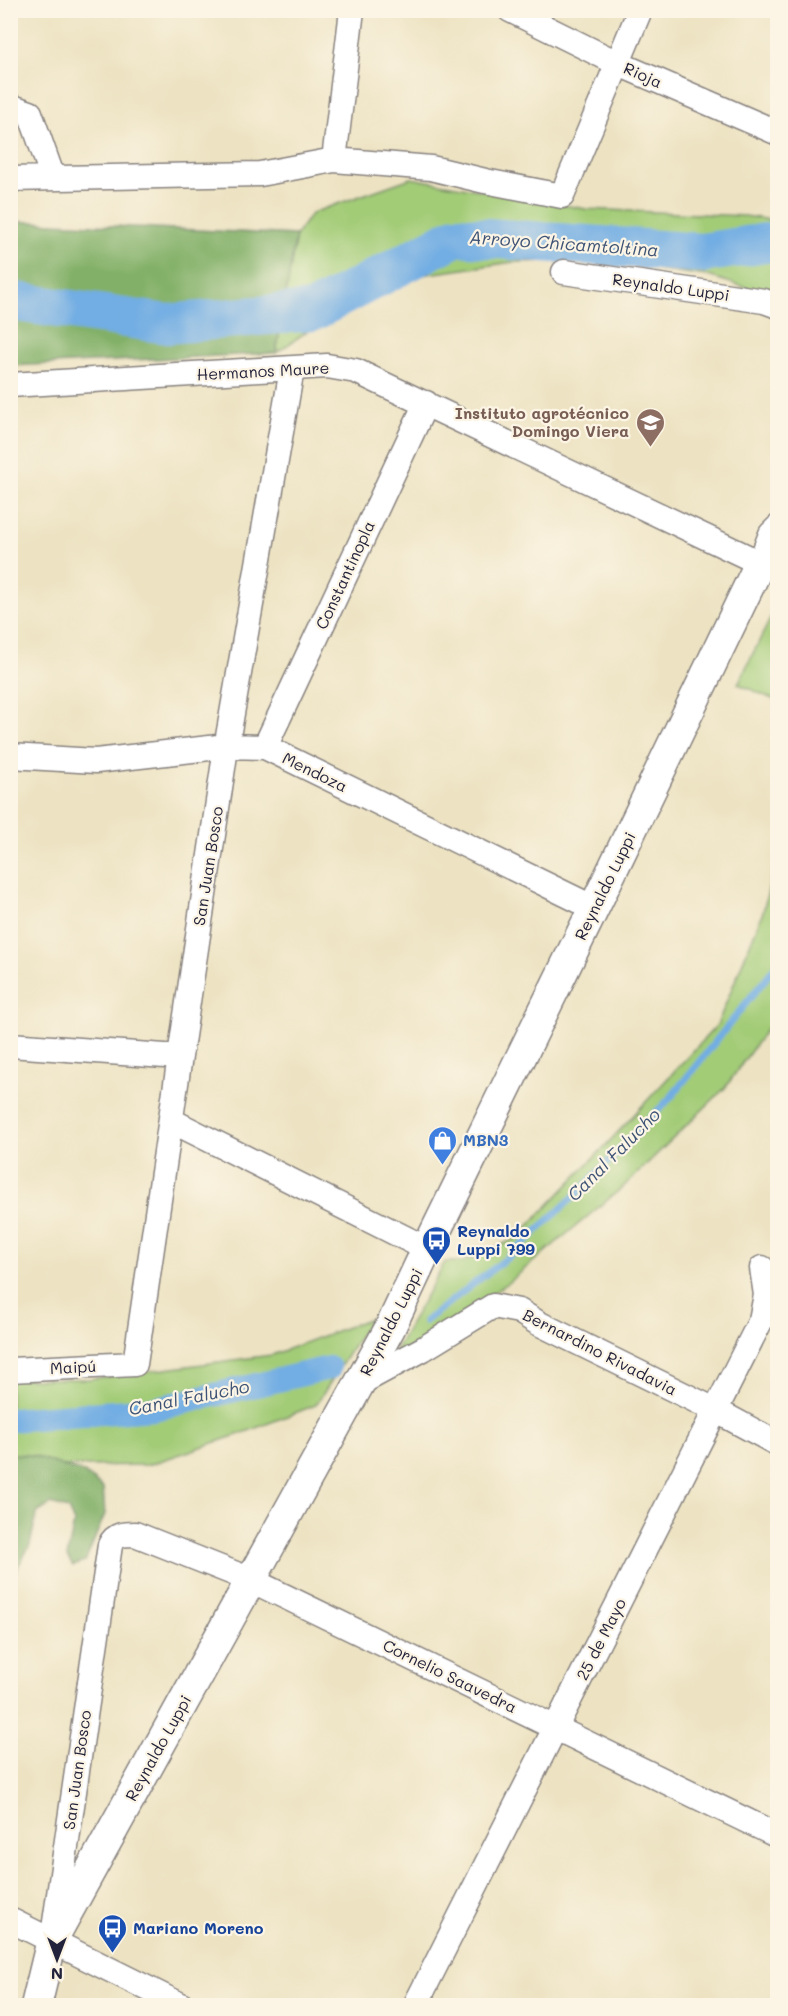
<svg xmlns="http://www.w3.org/2000/svg" width="788" height="2016" viewBox="0 0 788 2016" font-family="Mali,sans-serif">
<style>
.green{fill:#a3cc77;stroke:#627759;stroke-width:1.5}
.forest{fill:#82b068;stroke:#526952;stroke-width:1.5}
.lines{fill:none;stroke-linecap:round;stroke-linejoin:round}
.stream{stroke:#72ade3;stroke-width:7}
.canal{stroke:#72ade3;stroke-width:24}
.river{stroke:#72ade3;stroke-width:40}
.minor-casing{stroke:#88827f;stroke-width:27}
.tertiary-casing{stroke:#88827f;stroke-width:33}
.minor{stroke:#fff;stroke-width:24}
.tertiary{stroke:#fff;stroke-width:30}
.labels{text-anchor:middle;stroke-width:4.5;stroke-linejoin:round;paint-order:stroke}
.street-label{font-size:16px;fill:#22223b;stroke:#fcf5e5}
.education-label{font-size:16px;font-weight:bold;fill:#785e54;stroke:#fcf5e5;text-anchor:end}
.shop-label{font-size:16px;font-weight:bold;fill:#366cbe;stroke:#fcf5e5;text-anchor:start}
.transit-label{font-size:16px;font-weight:bold;fill:#164399;stroke:#fcf5e5;text-anchor:start}
.water-label{font-size:18px;font-style:italic;fill:#3e5376;stroke:#fcf5e5}
</style>
<rect width="100%" height="100%" fill="#fcf5e5"/>
<filter id="ink" filterUnits="userSpaceOnUse"><feTurbulence type="fractalNoise" baseFrequency=".0167" numOctaves="2"/><feDisplacementMap in="SourceGraphic" scale="12" xChannelSelector="R" yChannelSelector="G"/><feConvolveMatrix kernelMatrix="1 2 1 2 8 2 1 2 1" color-interpolation-filters="sRGB"/></filter>
<filter id="wash" filterUnits="userSpaceOnUse"><feTurbulence type="fractalNoise" baseFrequency=".008" numOctaves="4" result="noise"/><feDisplacementMap in="SourceGraphic" scale="24" xChannelSelector="R" yChannelSelector="G"/><feGaussianBlur stdDeviation="1.35" result="paint"/><feColorMatrix in="noise" values="0 0 0 0 0 0 0 0 0 0 0 0 0 0 0 0 0 1.4 0 .05"/><feComposite in="paint" operator="in"/></filter>
<g filter="url(#wash)">
<rect width="100%" height="100%" fill="#ede3c3"/>
<!-- green -->
<path class="green" d="M411,178l175,31 159,7 32,5v76l-69,-21 -122,-16 -73,2 -134,19 -103,72 20,-118 16,-22z
M777,605l1,96h-1l-39,-17z
M777,855v159l-52,74 -102,99 -114,95 -83,57 -36,21 55,-98h18l54,-24 90,-94 110,-119 46,-113z
M371,1318l-55,87 -73,28 -95,32 -137,2 -1,-88h79l183,-24z"/>
<!-- forest -->
<path class="forest" d="M11,221l285,14 -20,118 -265,13z
M11,1454l20,1 53,18 19,15 2,26 -20,48 -12,4 -6,-9 7,-34 -6,-14 -17,-5 -14,9 -7,32 -19,34z"/>
<g class="lines">
<!-- stream -->
<path class="stream" d="M425,1321l86,-66 71,-66 90,-93 106,-133"/>
<!-- canal -->
<path class="canal" d="M10,1420l144,-11 175,-41"/>
<!-- river -->
<path class="river" d="M10,301l157,23 146,-13 144,-75 245,17 76,-12"/>
</g>
</g>
<g filter="url(#ink)">
<g class="lines">
<defs>
<path id="minor" d="M510,10l109,54 159,69
M10,106l20,7 23,65
M334,160l18,-150
M10,179l250,-5 74,-14 97,8 54,13 77,15 78,-186
M564,272l200,29 14,5
M10,385l317,-19 29,5 404,192 11,-29 7,-7
M265,747l161,-344
M10,756l86,5 131,-15 38,1 329,161
M10,1045l169,12
M172,1121l255,128
M10,1370l125,-6c31,-205 59,-411 91,-616 21,-126 44,-252 66,-379
M360,1383l63,-34 70,-43 26,5 19,12 177,87 63,34
M10,1920l173,86
M54,1929l56,-384c5,-11 14,-11 25,-11l116,46 527,256
M415,2006l346,-686 5,-25 -4,-27"/>
<path id="tertiary" d="M36,2006l16,-66 338,-612 37,-79 167,-341 166,-345 18,-8"/>
</defs>
<!-- minor casing -->
<use href="#minor" class="minor-casing"/>
<!-- tertiary casing -->
<use href="#tertiary" class="tertiary-casing"/>
<!-- minor -->
<use href="#minor" class="minor"/>
<!-- tertiary -->
<use href="#tertiary" class="tertiary"/>
</g>
</g>
<!-- icons -->
<defs>
<symbol id="school-pin" viewBox="-11 -11 22 30"><path d="M0 17L-7.5 6A9.5 9.5 0 1 1 7.5 6Z" fill="#8d6e63" stroke="#fcf5e5"/><path d="M0-5L7-2L0 1L-7-2ZM-4 1L0 2.5L4 1V4Q0 6-4 4Z" fill="#fff"/></symbol>
<symbol id="shop-pin" viewBox="-11 -11 22 30"><path d="M0 17L-7.5 6A9.5 9.5 0 1 1 7.5 6Z" fill="#3f7fe0" stroke="#fcf5e5"/><path d="M-5-2.5h2.3a2.7 3.5 0 0 1 5.4 0H5L5.5 6h-11ZM-1.5-2.5h3a1.5 2.3 0 0 0-3 0Z" fill="#fff"/></symbol>
<symbol id="bus-pin" viewBox="-11 -11 22 30"><path d="M0 17L-7.5 6A9.5 9.5 0 1 1 7.5 6Z" fill="#1a4fb4" stroke="#fcf5e5"/><path d="M-5-6H5V4H4V6H2V4H-2V6H-4V4H-5ZM-3.5-4V0h7V-4ZM-3.5 1.2v1.5H-2V1.2ZM2 1.2v1.5H3.5V1.2Z" fill="#fff"/></symbol>
</defs>
<g fill-rule="evenodd">
<use href="#school-pin" x="634" y="406" width="33" height="45"/>
<use href="#shop-pin" x="426" y="1124" width="33" height="45"/>
<use href="#bus-pin" x="420" y="1224" width="33" height="45"/>
<use href="#bus-pin" x="96" y="1912" width="33" height="45"/>
</g>
<g class="labels">
<!-- street labels -->
<g class="street-label">
<text transform="translate(643 75) rotate(24)" y="6">Rioja</text>
<text transform="translate(671 287) rotate(8)" y="6">Reynaldo Luppi</text>
<text transform="translate(263 371) rotate(-3)" y="6">Hermanos Maure</text>
<text transform="translate(345 575) rotate(-65)" y="6">Constantinopla</text>
<text transform="translate(315 772) rotate(26)" y="6">Mendoza</text>
<text transform="translate(208 866) rotate(-81)" y="6">San Juan Bosco</text>
<text transform="translate(605 886) rotate(-64)" y="6">Reynaldo Luppi</text>
<text transform="translate(391 1322) rotate(-63)" y="6">Reynaldo Luppi</text>
<text transform="translate(600 1352) rotate(27)" y="6">Bernardino Rivadavia</text>
<text transform="translate(73 1367) rotate(-3)" y="6">Maipú</text>
<text transform="translate(601 1639) rotate(-63)" y="6">25 de Mayo</text>
<text transform="translate(450 1676) rotate(26)" y="6">Cornelio Saavedra</text>
<text transform="translate(158 1748) rotate(-61)" y="6">Reynaldo Luppi</text>
<text transform="translate(77 1770) rotate(-82)" y="6">San Juan Bosco</text>
</g>
<!-- education labels -->
<g class="education-label">
<text x="629" y="419">Instituto agrotécnico<tspan x="629" dy="18">Domingo Viera</tspan></text>
</g>
<!-- shop labels -->
<g class="shop-label">
<text x="463" y="1146">MBN3</text>
</g>
<!-- transit labels -->
<g class="transit-label">
<text x="457" y="1237">Reynaldo<tspan x="457" dy="18">Luppi 799</tspan></text>
<text x="133" y="1934">Mariano Moreno</text>
</g>
<!-- water labels -->
<g class="water-label">
<text transform="translate(564 244) rotate(4)" y="6">Arroyo Chicamtoltina</text>
<text transform="translate(614 1155) rotate(-45)" y="6">Canal Falucho</text>
<text transform="translate(189 1398) rotate(-11)" y="6">Canal Falucho</text>
</g>
</g>
<!-- margin -->
<rect width="788" height="2016" fill="none" stroke="#fcf5e5" stroke-width="36"/>
<!-- north arrow -->
<g transform="translate(57 1959) rotate(180)" stroke="#fcf5e5" stroke-width="4.5" paint-order="stroke">
<path d="M0-4.5L10 22L0 15L-10 22Z" fill="#22223b"/>
<text y="-9" font-size="16" font-weight="bold" text-anchor="middle" fill="#22223b">N</text>
</g>
</svg>
